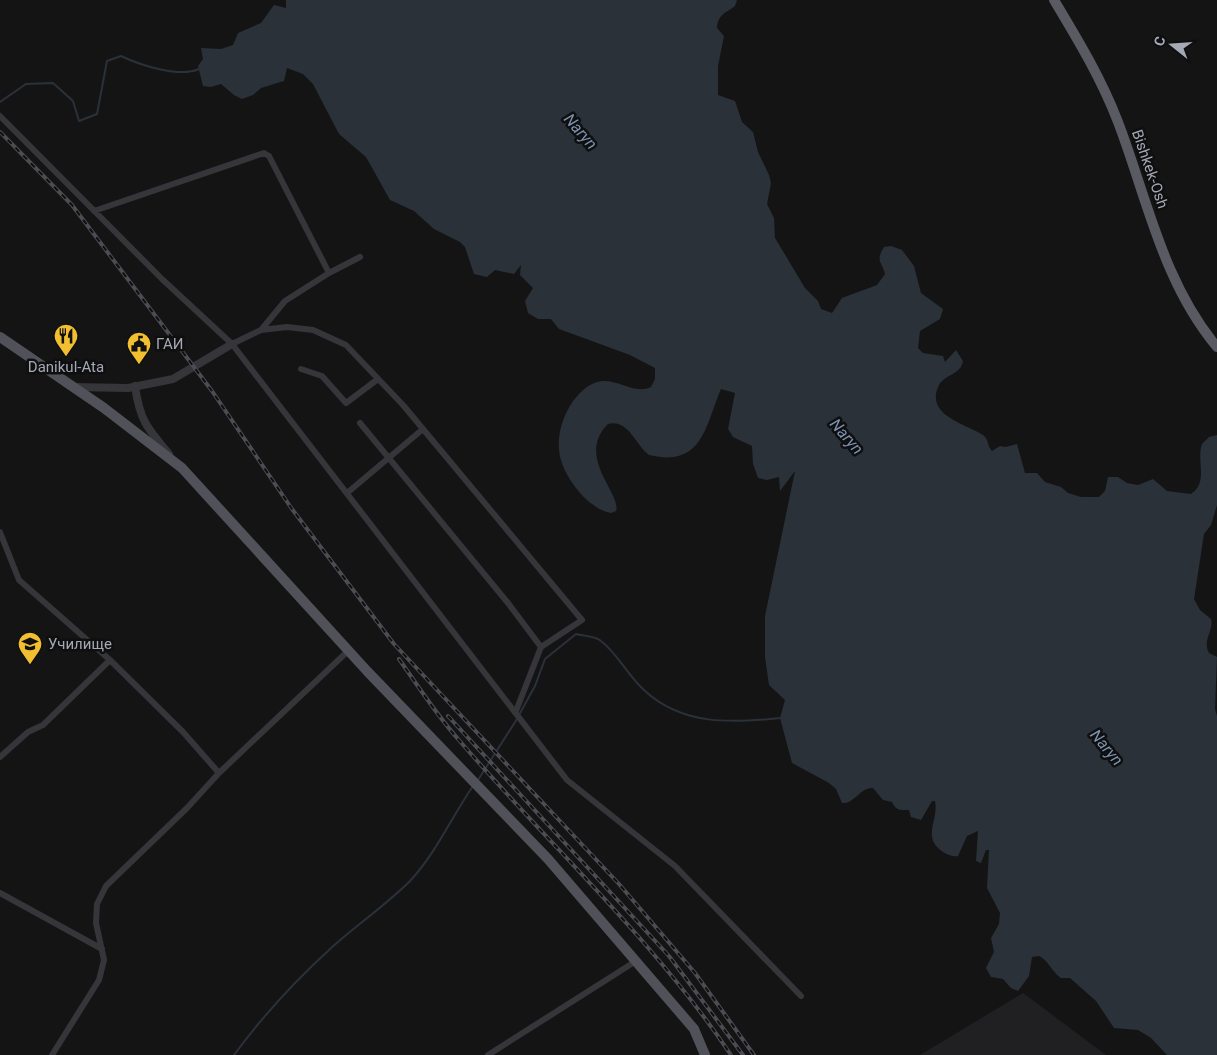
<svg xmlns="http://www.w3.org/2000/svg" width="1217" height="1055" viewBox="0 0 1217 1055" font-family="Roboto,sans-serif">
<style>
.built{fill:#202022}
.water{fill:#2a3139}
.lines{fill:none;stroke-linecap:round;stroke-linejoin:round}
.stream{stroke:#2a3139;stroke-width:2}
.minor{stroke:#35353a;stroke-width:6}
.tertiary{stroke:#35353a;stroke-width:8}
.primary{stroke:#515259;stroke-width:10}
.trunk{stroke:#595a62;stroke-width:10}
.rail-casing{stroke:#4c4d53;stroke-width:4}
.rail{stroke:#0f0f10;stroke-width:2;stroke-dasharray:5.5;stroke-linecap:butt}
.labels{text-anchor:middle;stroke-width:5;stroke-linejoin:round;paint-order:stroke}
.street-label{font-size:15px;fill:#a5a9b6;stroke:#0f0f10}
.poi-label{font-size:15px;fill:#a5a9b6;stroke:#0f0f10;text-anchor:start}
.water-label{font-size:16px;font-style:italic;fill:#7c94b1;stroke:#0f0f10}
</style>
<rect width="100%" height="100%" fill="#141415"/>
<!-- built -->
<path class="built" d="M1023,993l83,62h-186z"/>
<!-- water -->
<path class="water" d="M286,0h451l-2,6c-9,7 -17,8 -18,22l7,8 -6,30v29l17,6 7,21 11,10 5,20 11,23 2,8 -4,21 7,14 1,20 30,50 13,13 3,8 11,4 10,-15 35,-13 8,-11c-3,-13 -10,-12 -1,-27l7,-1 11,4 12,16 7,27 22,16 -3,10 -20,12 -2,17 5,5 20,3 2,6 11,-12 7,11c-2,14 -18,13 -24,24 -15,30 27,39 44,50 6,4 4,11 9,16l8,-5 5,1 12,-3 8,29h12l8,9 16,5 7,6 13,4h18l6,-6 3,-14h10l9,6 11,2 15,-6 14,12 24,3c18,-12 5,-33 11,-50l7,-7 8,-2v70l-6,20 -7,9 -10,65 6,11 11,9c3,12 -9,21 -2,34l8,4 -2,52 2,7v339h-50l-16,-17 -13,-8 -24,-2 -18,-27 -26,-23h-9c-9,-6 -13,-18 -22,-22l-7,1 -3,19 -11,15 -7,-3 -8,-9 -12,-2 -5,-9 8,-16 -3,-14 8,-14 1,-11 -13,-25 2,-38h-3l-5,13 -5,-2 2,-30 -11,5 -9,20c-5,1 -10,-1 -15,-4 -22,-15 -4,-31 -8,-51h-3l-11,19 -10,-3 -2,-7c-9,0 -13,1 -17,-8l-9,-2 -10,-12c-13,-1 -18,16 -31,15l-6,-14 -7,-6 -37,-20 -12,-45 5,-18 -16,-15 -4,-28v-41l30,-145 -15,20 -1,-14 -12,3 -9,-2 -5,-14 -1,-18 -19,-9 -5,-8 7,-36 -14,-4c-16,37 -18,79 -72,66 -14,-10 -20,-36 -41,-31 -33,33 14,70 8,87l-5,2c-24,-4 -51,-40 -52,-64 -2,-24 12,-54 33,-65 20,-11 40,12 59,3l4,-8v-11l-25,-13 -71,-26 -8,-10h-13l-10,-6 -3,-12 8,-13 -13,-13 1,-10 -7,9 -19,-4 -8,7 -13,-3 -9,-27 -5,-5 -26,-13 -20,-18 -24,-11 -24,-43 -27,-23 -26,-50 -10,-10 -16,-6 -3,13 -23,7 -8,7 -11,4 -8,-4 -13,-11 -10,3 -8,-1 -5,-20 5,-7 -2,-11 20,1 12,-4 5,-12 23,-10 13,-18 12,3z"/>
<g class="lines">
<!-- stream -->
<path class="stream" d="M0,102l26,-18 27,-1 20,18 6,20 18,-7 10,-53 14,-5c19,9 58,22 78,13
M519,715l16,-29 10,-27 31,-25c7,2 20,2 25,7 17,13 27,35 43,49 38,36 89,33 136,28
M478,780l39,-61
M234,1055c28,-38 60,-73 95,-105 26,-24 56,-44 81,-69 26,-28 41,-63 63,-95"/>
<!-- minor -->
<path class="minor" d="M0,116l162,163 70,65 335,436 108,86 126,130
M94,211l170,-58 5,3 60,117
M261,330l24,-29 44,-28 31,-16
M232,344l29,-14 26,-3 26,3 33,15 57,60 179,215 -41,27
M301,369l21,7 24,27 32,-24
M360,423l148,180 33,44 -25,64
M347,493l76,-64
M0,532l19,48 91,80 73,72 36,41
M0,757l28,-25 15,-7 67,-65
M0,893l102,56
M52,1055l47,-75 5,-20 -8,-37 1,-19 9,-18 81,-78 32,-35 130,-123
M488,1055l148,-94"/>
<!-- tertiary -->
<path class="tertiary" d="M135,386c5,35 12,42 34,68
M73,387l55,1 45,-9 59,-35"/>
<!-- primary -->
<path class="primary" d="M0,337l104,71 78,60 185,203 181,188 146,170 11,26"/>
<!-- trunk -->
<path class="trunk" d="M1054,0c24,40 47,78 64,122 29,76 45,161 99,225"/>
<defs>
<path id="rail" d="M0,132l72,73 140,186 80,118 102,135 225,240 76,89 59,82
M399,659c19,27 37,55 59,80 91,106 195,200 273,316
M448,716l221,240 74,99"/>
</defs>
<!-- rail casing -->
<use href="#rail" class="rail-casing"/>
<!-- rail -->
<use href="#rail" class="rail"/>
</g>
<!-- icons -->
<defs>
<symbol id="restaurant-pin" viewBox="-11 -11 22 30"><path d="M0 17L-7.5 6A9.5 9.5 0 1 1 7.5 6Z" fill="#f1bf30" stroke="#0f0f10"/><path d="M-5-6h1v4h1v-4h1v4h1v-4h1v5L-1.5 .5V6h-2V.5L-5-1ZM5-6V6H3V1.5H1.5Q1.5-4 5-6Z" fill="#111"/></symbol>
<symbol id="civic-pin" viewBox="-11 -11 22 30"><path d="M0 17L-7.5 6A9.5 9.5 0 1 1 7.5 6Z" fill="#f1bf30" stroke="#0f0f10"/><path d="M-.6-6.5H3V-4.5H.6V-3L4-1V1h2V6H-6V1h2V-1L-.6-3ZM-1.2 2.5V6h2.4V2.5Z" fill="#111"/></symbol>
<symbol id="school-pin" viewBox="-11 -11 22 30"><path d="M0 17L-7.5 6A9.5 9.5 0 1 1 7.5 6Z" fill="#f1bf30" stroke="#0f0f10"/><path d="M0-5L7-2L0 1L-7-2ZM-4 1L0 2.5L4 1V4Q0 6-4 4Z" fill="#111"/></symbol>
</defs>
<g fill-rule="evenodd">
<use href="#restaurant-pin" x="52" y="322" width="28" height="38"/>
<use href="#civic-pin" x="125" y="330" width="28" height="38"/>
<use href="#school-pin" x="16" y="630" width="28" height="38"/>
</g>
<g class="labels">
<!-- street labels -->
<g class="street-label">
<text transform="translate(1150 169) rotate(71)" y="5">Bishkek-Osh</text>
</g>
<!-- poi labels -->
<g class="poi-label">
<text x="156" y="349">ГАИ</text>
<text x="66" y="372" text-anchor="middle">Danikul-Ata</text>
<text x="48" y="649">Училище</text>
</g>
<!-- water labels -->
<g class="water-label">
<text transform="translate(581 131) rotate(49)" y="6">Naryn</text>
<text transform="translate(847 436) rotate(49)" y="6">Naryn</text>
<text transform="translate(1107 747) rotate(50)" y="6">Naryn</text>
</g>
</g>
<!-- north arrow -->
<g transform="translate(1172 45) rotate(287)" stroke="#0f0f10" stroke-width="4" paint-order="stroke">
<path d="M0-4L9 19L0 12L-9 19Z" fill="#a5a9b6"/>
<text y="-8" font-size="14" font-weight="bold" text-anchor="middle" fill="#a5a9b6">С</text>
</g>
</svg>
